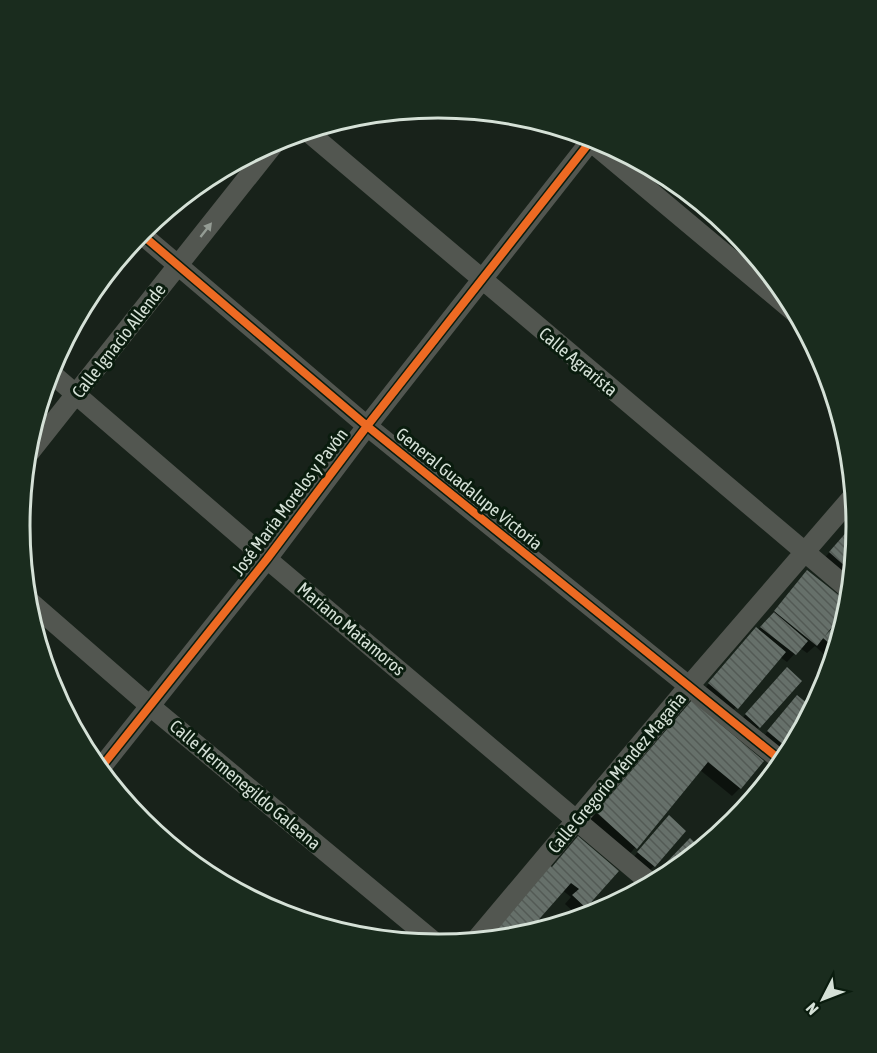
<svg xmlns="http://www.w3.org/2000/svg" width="877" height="1053" viewBox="0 0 877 1053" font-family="'Asap Condensed',sans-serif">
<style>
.shadow{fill:#0007}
.building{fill:url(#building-back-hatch)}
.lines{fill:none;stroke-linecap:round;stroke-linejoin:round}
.street{stroke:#525650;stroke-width:20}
.cycleway-casing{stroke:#0a1c0e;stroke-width:11}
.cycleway{stroke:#ed6a23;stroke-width:8}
.oneway{fill:#949c94}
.labels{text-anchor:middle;stroke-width:6;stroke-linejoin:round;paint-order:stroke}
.street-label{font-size:18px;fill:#d5e1d7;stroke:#0a1c0e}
.rim{fill:none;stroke:#d5e1d7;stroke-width:3}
</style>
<defs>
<pattern id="building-back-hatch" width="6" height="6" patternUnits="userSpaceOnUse" patternTransform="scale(1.5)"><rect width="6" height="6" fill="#66706a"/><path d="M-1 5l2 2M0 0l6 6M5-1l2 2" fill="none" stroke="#535a55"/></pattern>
</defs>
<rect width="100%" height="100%" fill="#18221a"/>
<!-- shadow -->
<path class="shadow" d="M857,520l-3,38 -16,17 -16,-14z
M807,572l17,63 2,2 22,-23 -12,38 -7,7 -14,-13 -8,7 -7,-5 -13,14 -7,-5 -52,59 -27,-23 47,-56 10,-7 9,-10z
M779,677l-20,50 -8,8 -13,-12z
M789,705l24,5 -26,50 -27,-19z
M684,711l56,77 -8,8 -32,-26 -72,86 -39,-35z
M661,826l-7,40 -8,8 -16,-13z
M690,840l11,11 -30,24 -17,9 -4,-4z
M570,847l15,60 -8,8 -12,-11 6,-7 -9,-7 -30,35 7,7 -19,6 32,-69z"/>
<!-- building -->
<path class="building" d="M857,520l-3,40 -7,8 -18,-16z
M807,570l43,34 -33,42 -43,-35z
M849,611l-8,24 -4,15 -14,-12z
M774,612l34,29 -12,14 -36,-28z
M756,627l30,25 -48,57 -30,-26z
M787,667l15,14 -42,47 -15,-14z
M797,695l17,14 -23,42 -24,-20z
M692,700l72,61 -23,28 -33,-27 -71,87 -41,-37z
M669,815l17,16 -31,36 -18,-15z
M578,836l41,35 -33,37 -14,-13 7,-6 -8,-6 -37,42 7,6 -21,7 -36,3 65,-76 3,2z
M690,838l12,12 -37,28 -7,-7z"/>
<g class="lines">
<!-- street -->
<path class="street" d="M307,131l544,460
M583,135l216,181
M140,233l227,193 417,337
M50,372l217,187 386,326
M26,457l252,-318
M27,599l123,107 288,239
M99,770l168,-211 100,-133 226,-288
M474,942l215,-256 165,-191"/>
<defs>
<path id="cycleway" d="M140,233l227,193 417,337
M99,770l168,-211 100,-133 226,-288"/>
</defs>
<!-- cycleway casing -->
<use href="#cycleway" class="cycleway-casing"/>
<!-- cycleway -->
<use href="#cycleway" class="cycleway"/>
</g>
<!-- one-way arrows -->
<defs><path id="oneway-solid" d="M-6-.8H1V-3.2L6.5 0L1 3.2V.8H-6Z" transform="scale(1.5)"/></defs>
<use class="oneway" href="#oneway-solid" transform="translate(206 230) rotate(-52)"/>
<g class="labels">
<!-- street labels -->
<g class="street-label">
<text transform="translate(119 341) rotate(-52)" y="6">Calle Ignacio Allende</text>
<text transform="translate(578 362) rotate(40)" y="6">Calle Agrarista</text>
<text transform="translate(469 489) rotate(39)" y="6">General Guadalupe Victoria</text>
<text transform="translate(290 502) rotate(-53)" y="6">José María Morelos y Pavón</text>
<text transform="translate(351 629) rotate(40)" y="6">Mariano Matamoros</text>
<text transform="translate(617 773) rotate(-50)" y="6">Calle Gregorio Méndez Magaña</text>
<text transform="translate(245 785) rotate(40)" y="6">Calle Hermenegildo Galeana</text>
</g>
</g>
<!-- crop -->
<path d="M0 0H877V1053H0ZM30 526a408 408 0 1 1 816 0a408 408 0 1 1-816 0Z" fill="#1a2c1e" fill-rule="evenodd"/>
<path class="rim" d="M30 526a408 408 0 1 1 816 0a408 408 0 1 1-816 0Z"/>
<!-- north arrow -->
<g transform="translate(823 999) rotate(228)" stroke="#0a1c0e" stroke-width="4.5" paint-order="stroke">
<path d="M0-4.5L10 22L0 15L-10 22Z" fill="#d5e1d7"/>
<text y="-9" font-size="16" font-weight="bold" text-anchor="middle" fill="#d5e1d7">N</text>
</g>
</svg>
